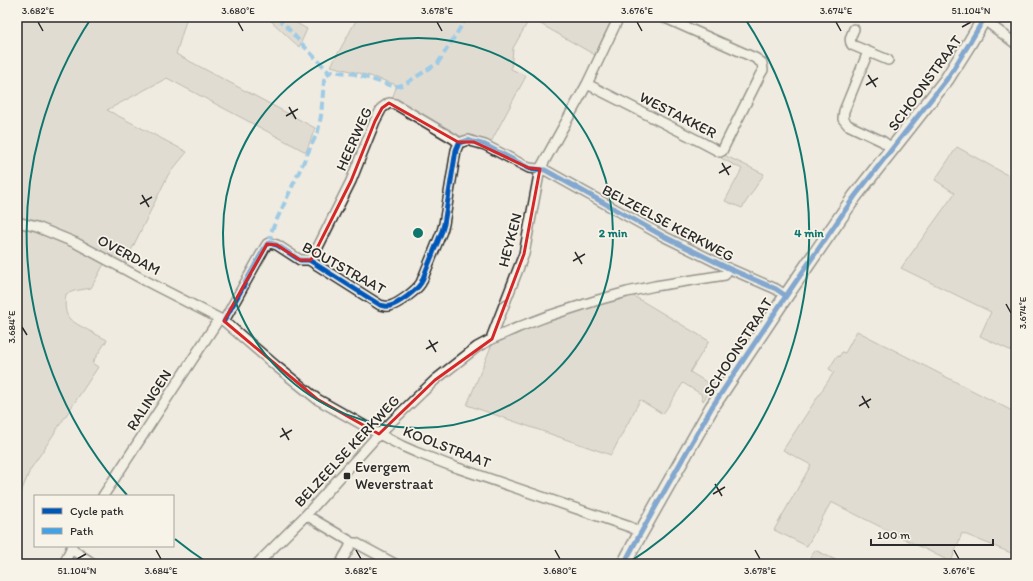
<svg xmlns="http://www.w3.org/2000/svg" width="1033" height="581" viewBox="0 0 1033 581" font-family="Itim,sans-serif">
<style>
.green{fill:#cfcbc2;stroke:#7d7b76}
.lines{fill:none;stroke-linecap:round;stroke-linejoin:round}
.street-casing{stroke:#2b2b2b;stroke-width:12}
.secondary-casing{stroke:#2b2b2b;stroke-width:16}
.street{stroke:#f7f3e8;stroke-width:9}
.secondary{stroke:#f7f3e8;stroke-width:13}
.quiet{stroke:#3ea3eb;stroke-width:4;stroke-dasharray:8 4;stroke-linecap:butt}
.cycleway-casing{stroke:#f7f3e8;stroke-width:8}
.cycleway{stroke:#0057b8;stroke-width:5}
.oneway{stroke:#918f8a}
.marked{fill:none;stroke:#d62828;stroke-width:3;stroke-linejoin:round}
.ticks{fill:none;stroke:#2b2b2b;stroke-width:1.5}
.ring{fill:none;stroke:#0f766e;stroke-width:2}
.poi-dot{fill:#2b2b2b;stroke:#f7f3e8;stroke-width:1.5}
.labels{text-anchor:middle;stroke-width:3.5;stroke-linejoin:round;paint-order:stroke}
.street-label{font-size:15px;fill:#2b2b2b;stroke:#f7f3e8}
.poi-label{font-size:15px;fill:#2b2b2b;stroke:#f7f3e8;text-anchor:start}
.centre{fill:#0f766e;stroke:#f7f3e8;stroke-width:2}
.ring-label{font-size:12px;text-anchor:middle;font-weight:bold;fill:#0f766e;stroke:#f7f3e8;stroke-width:3.5;stroke-linejoin:round;paint-order:stroke}
.neatline{fill:none;stroke:#2b2b2b;stroke-width:1.5}
.ticks-label{font-size:10px;text-anchor:middle;fill:#2b2b2b}
</style>
<rect width="100%" height="100%" fill="#efebe0"/>
<filter id="ink" filterUnits="userSpaceOnUse"><feTurbulence type="fractalNoise" baseFrequency=".025" numOctaves="2"/><feDisplacementMap in="SourceGraphic" scale="8" xChannelSelector="R" yChannelSelector="G"/><feConvolveMatrix kernelMatrix="1 2 1 2 8 2 1 2 1" color-interpolation-filters="sRGB"/></filter>
<g filter="url(#ink)">
<!-- green -->
<path class="green" d="M17,17h170l-11,37 139,74 -9,24 -139,-74 -60,32 80,42 -19,23 -44,90 -45,-26 -41,-15 -21,-6z
M267,17h19l21,12 -8,18z
M358,17h255l-18,38 -65,-37 -17,30 -2,21 15,7 -35,66 -24,-6h-7l-68,-37 5,-14 -30,-10 -36,-9z
M957,147l59,33v173l-36,-17 11,-24 -90,-44 54,-75 -20,-13z
M724,153l2,3 38,18 -22,34 -17,-7 17,-32 -21,-11z
M17,226l39,13 24,11 24,14 -13,24 -17,3 -8,3c-1,8 -2,18 3,24 3,5 31,18 38,22l-15,23 6,4 -68,103 -13,32z
M632,295l77,46 -19,31 18,11 8,-1 -13,19 -2,-7 -18,-11 -20,31 -23,-14 -29,55 -144,-50 25,-61 28,-15 73,-25z
M857,331l159,82v142l-54,-22 -11,29 -120,-60 -24,44 -33,-16 37,-65 -28,-15 51,-78 -5,-3 8,-13 2,1 3,-5 3,1z
M815,550l29,14h-37z"/>
<g class="lines">
<defs>
<path id="street" d="M983,19l33,25
M854,29c-2,5 -6,11 -2,16l36,15
M868,52l-24,59 -1,8 5,6 34,16 10,7
M587,84l116,59 17,9 2,-1 38,-76 3,-5 -1,-7 -7,-5 -92,-41
M17,222l20,5 39,16 72,39 76,39 52,45 41,33 62,35 23,12 16,7 31,12 181,62 11,6
M309,260l3,-2 3,-5 36,-72 24,-60 7,-13 7,-5 6,1 59,35 5,4
M224,321l40,-72 3,-5 3,-1 7,2 23,15h9l71,45c4,1 6,2 10,1 8,-2 26,-15 31,-23l21,-52 2,-7 12,-74 3,-7 9,-3 6,2 11,3 44,23 16,2 118,66 65,32 48,21 10,7
M492,339v-3l32,-82 16,-85 47,-85 32,-67
M103,496l116,-177
M306,515l42,25 3,3h5l39,21
M71,549l23,15
M64,564l8,-18
M257,564l49,-49 73,-81 34,-33 22,-21 42,-33 15,-8 27,-12 29,-11 50,-16 29,-8 28,-6 70,-11 3,-7
M341,564c2,-8 8,-13 10,-21"/>
<path id="secondary" d="M624,564l10,-19 78,-138 74,-111 69,-100 92,-117 22,-35 16,-27"/>
</defs>
<!-- street casing -->
<use href="#street" class="street-casing"/>
<!-- secondary casing -->
<use href="#secondary" class="secondary-casing"/>
<!-- street -->
<use href="#street" class="street"/>
<!-- secondary -->
<use href="#secondary" class="secondary"/>
<!-- quiet -->
<path class="quiet" d="M277,17l9,9 14,16 29,30
M270,243l1,-11 47,-101 3,-15 3,-35 2,-6 6,-4 23,3 40,13 10,-3 33,-21 29,-46"/>
<defs>
<path id="cycleway" d="M224,321l40,-72 3,-5 3,-1 7,2 23,15h9l71,45c4,1 6,2 10,1 8,-2 26,-15 31,-23l21,-52 2,-7 12,-74 3,-7 9,-3 6,2 11,3 44,23 16,2 118,66 65,32 48,21 10,7
M624,564l10,-19 78,-138 74,-111 69,-100 92,-117 22,-35 16,-27"/>
</defs>
<!-- cycleway casing -->
<use href="#cycleway" class="cycleway-casing"/>
<!-- cycleway -->
<use href="#cycleway" class="cycleway"/>
</g>
<!-- one-way arrows -->
<defs><path id="oneway-chevron" d="M-2-3.5L2.5 0L-2 3.5" fill="none" stroke-width="1.6" stroke-linecap="round" stroke-linejoin="round"/></defs>
<use class="oneway" href="#oneway-chevron" transform="translate(505 302) rotate(-68)"/>
</g>
<!-- marked area -->
<path d="M0 0H1033V581H0ZM389,103l69,39h16l55,26 11,1 -16,85 -32,85 -57,41 -56,54 -62,-35 -93,-78 43,-77 10,1 23,15h11l40,-79 24,-60 7,-13z" fill="#efebe0" fill-opacity=".55" fill-rule="evenodd"/>
<path class="marked" d="M389,103l69,39h16l55,26 11,1 -16,85 -32,85 -57,41 -56,54 -62,-35 -93,-78 43,-77 10,1 23,15h11l40,-79 24,-60 7,-13z"/>
<!-- ticks -->
<path class="ticks" d="M38,22l5,9M238,22l5,9M437,22l5,9M637,22l5,9M836,22l5,9M962,27l9,-5M868,75l8,12M866,85l12,-7M289,107l7,12M286,116l12,-7M722,163l7,12M719,173l12,-7M142,195l7,12M140,204l12,-7M575,252l7,12M573,261l12,-7M1006,304l5,9M22,327l5,8M429,340l7,12M426,349l12,-7M862,396l7,12M859,406l12,-7M282,428l7,12M280,437l12,-7M715,484l7,12M713,494l12,-7M156,550l5,9M356,550l5,9M555,550l5,9M755,550l5,9M954,550l5,9M77,559l9,-5"/>
<!-- distance rings -->
<g class="ring">
<circle cx="418" cy="233" r="195"/>
<path d="M208 563A391 391 0 0 1 175 539M127 495A391 391 0 0 1 92 17M744 17A391 391 0 0 1 628 563"/>
</g>
<!-- markers -->
<rect class="poi-dot" x="343" y="472" width="8" height="8" rx="2"/>
<g class="labels">
<!-- street labels -->
<g class="street-label">
<text transform="translate(925 83) rotate(-54)" y="5">SCHOONSTRAAT</text>
<text transform="translate(678 115) rotate(27)" y="5">WESTAKKER</text>
<text transform="translate(354 139) rotate(-66)" y="5">HEERWEG</text>
<text transform="translate(668 223) rotate(28)" y="5">BELZEELSE KERKWEG</text>
<text transform="translate(510 240) rotate(-75)" y="5">HEYKEN</text>
<text transform="translate(129 255) rotate(28)" y="5">OVERDAM</text>
<text transform="translate(344 268) rotate(29)" y="5">BOUTSTRAAT</text>
<text transform="translate(738 347) rotate(-57)" y="5">SCHOONSTRAAT</text>
<text transform="translate(149 400) rotate(-57)" y="5">RALINGEN</text>
<text transform="translate(447 447) rotate(21)" y="5">KOOLSTRAAT</text>
<text transform="translate(347 451) rotate(-47)" y="5">BELZEELSE KERKWEG</text>
</g>
<!-- poi labels -->
<g class="poi-label">
<text x="355" y="472">Evergem<tspan x="355" dy="17">Weverstraat</tspan></text>
</g>
</g>
<circle cx="418" cy="233" r="6" class="centre"/>
<g class="ring-label">
<text x="613" y="237">2 min</text>
<text x="809" y="237">4 min</text>
</g>
<!-- margin -->
<rect width="1033" height="581" fill="none" stroke="#f7f3e8" stroke-width="44"/>
<!-- legend -->
<rect x="34" y="495" width="140" height="52" fill="#f7f3e8" stroke="#a5a39c"/>
<rect x="42" y="508" width="20" height="6" fill="#0057b8" stroke="#a5a39c"/>
<text x="70" y="515" font-size="12" fill="#2b2b2b">Cycle path</text>
<rect x="42" y="528" width="20" height="6" fill="#3ea3eb" stroke="#a5a39c"/>
<text x="70" y="535" font-size="12" fill="#2b2b2b">Path</text>
<!-- scale -->
<path d="M871 539v6h122v-6" fill="none" stroke="#2b2b2b" stroke-width="2"/>
<text x="877" y="539" font-size="12" fill="#2b2b2b" stroke="#f7f3e8" stroke-width="3" paint-order="stroke">100 m</text>
<rect x="22" y="22" width="989" height="537" class="neatline"/>
<g class="ticks-label">
<text x="38" y="14">3.682°E</text>
<text x="238" y="14">3.680°E</text>
<text x="437" y="14">3.678°E</text>
<text x="637" y="14">3.676°E</text>
<text x="836" y="14">3.674°E</text>
<text x="971" y="14">51.104°N</text>
<text transform="translate(1022 313) rotate(-90)" y="4">3.674°E</text>
<text transform="translate(11 327) rotate(-90)" y="4">3.684°E</text>
<text x="77" y="574">51.104°N</text>
<text x="161" y="574">3.684°E</text>
<text x="361" y="574">3.682°E</text>
<text x="560" y="574">3.680°E</text>
<text x="760" y="574">3.678°E</text>
<text x="959" y="574">3.676°E</text>
</g>
</svg>
